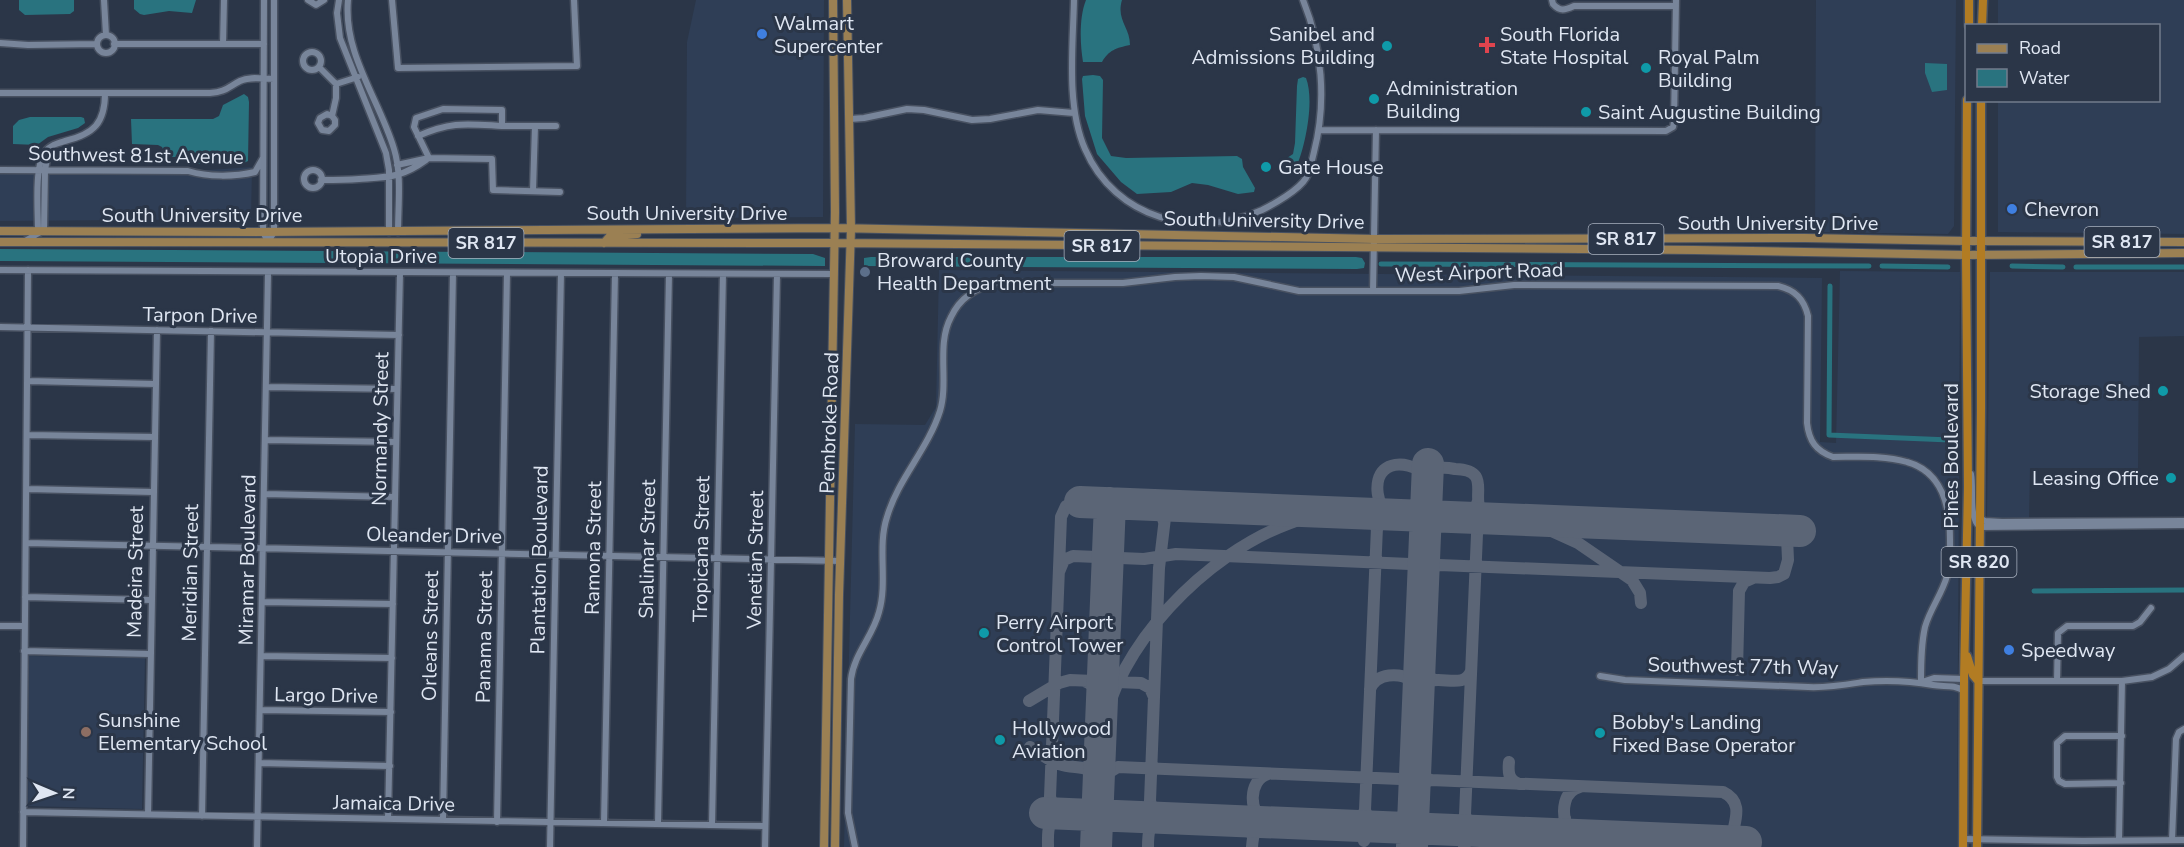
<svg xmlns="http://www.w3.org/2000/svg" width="2184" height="847" viewBox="0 0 2184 847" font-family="'Nunito Sans',sans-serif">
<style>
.built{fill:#2f3e56}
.water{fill:#29737f}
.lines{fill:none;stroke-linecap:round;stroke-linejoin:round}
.canal{stroke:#29737f;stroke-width:5}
.taxiway{stroke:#5b6576;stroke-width:12}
.runway{stroke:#5b6576;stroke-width:32}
.minor-casing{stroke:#485161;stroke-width:9}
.major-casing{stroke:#485161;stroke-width:10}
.highway-casing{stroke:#485161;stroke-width:11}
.minor{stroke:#78859a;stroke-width:6}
.major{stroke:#9b8053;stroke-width:8}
.highway{stroke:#b27c23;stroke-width:8}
.shop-dot{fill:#3f7fe0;stroke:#2b3648;stroke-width:2}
.health-dot{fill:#e0444e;stroke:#2b3648;stroke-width:2}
.culture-dot{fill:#0f9aa8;stroke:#2b3648;stroke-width:2}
.service-dot{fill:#5c6f8a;stroke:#2b3648;stroke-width:2}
.education-dot{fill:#8d6e63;stroke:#2b3648;stroke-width:2}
.labels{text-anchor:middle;stroke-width:6;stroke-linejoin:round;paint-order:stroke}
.shield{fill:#2b3648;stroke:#a9b1bf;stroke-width:1.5}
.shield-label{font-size:18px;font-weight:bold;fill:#dfe6f2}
.poi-label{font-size:20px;fill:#dfe6f2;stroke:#2b3648;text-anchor:start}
.street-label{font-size:20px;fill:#dfe6f2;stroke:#2b3648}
</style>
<rect width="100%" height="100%" fill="#2b3648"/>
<!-- built -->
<path class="built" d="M696,0h128l-1,217 -137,1 1,-176z
M1816,0h140l-2,226 -6,8 -133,-2z
M1998,0h186v234l-186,-2v-131l160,-1v-74l-160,-1z
M252,167l-1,52 -251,2v-47h152z
M939,270l883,8 -2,164 16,1 4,-172 120,1 -3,575h-1113l11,-423 70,1 11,-18z
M1990,272h194v64l-45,1 -1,131h-108l-1,50h-42z
M29,656l116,2 -3,151 -114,-3z"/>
<!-- water -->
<path class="water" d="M19,0h55v11l-4,3 -45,1 -6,-5z
M134,0h62l-4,13 -23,-2 -25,4 -4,-1 -6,-5z
M1086,0h36c-6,20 8,27 8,45 -14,3 -21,5 -28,17h-19c-3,-18 -4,-45 3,-62z
M1925,63l22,1v26l-15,2 -7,-19z
M1093,75l7,1 3,4 -1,58 9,18 15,2 111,-2 5,3 1,8 12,21 -1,4 -16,2 -30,-9 -16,-2 -21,9 -34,2 -16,-12 -24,-28 -12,-38 -3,-37 1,-3z
M1303,77l3,1c9,23 -1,71 -11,92 -7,0 -13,-3 -11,-10l9,-6 2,-11 2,-57 1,-7z
M244,94l4,3 1,5 -1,59 -4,2 -50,1 -8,-7h-19l-5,-10 -4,-2 -26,-1 -1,-25h82l6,-3 4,-11z
M30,117h51l3,1 1,5 -7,5 -30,9 -11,8 -24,-1v-18l6,-6z
M0,249l813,5 12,4v8l-825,-5z
M871,257h485l6,1 3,5 -1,5 -7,1 -493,-3v-8z"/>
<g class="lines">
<!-- canal -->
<path class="canal" d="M1381,264l488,2
M1882,266l66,1
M2012,266l51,1
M2076,267h108
M1830,286l-1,149 121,5
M2034,591l150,-1"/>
<!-- taxiway -->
<path class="taxiway" d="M1427,481c3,-6 6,-11 13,-13 5,-1 10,0 15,1 44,1 6,38 36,49
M1144,504l16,4 4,14
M1362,513l11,5 4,12
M1391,514c-15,-6 -18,-34 -7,-44 12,-11 39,-4 43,11
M1464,517l10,-5 4,-11
M1501,519l44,9 33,15 54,37 8,13 1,10
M1059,572l5,-12 9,-4 71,3 32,-5 234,10 9,5 4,9 5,-8 11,-5 331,13 8,-1 6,-3 4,-14 -1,-23 -5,-4 -10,-3
M1737,670l2,-79 5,-9 9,-4
M1404,677l9,-3 7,-8 6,10 9,4
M1084,681c13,5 16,13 18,26
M1370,689c7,-17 29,-16 43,-9l6,12
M1419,692c9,-26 44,2 52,-21
M1029,701l30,-18 11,-3 71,3 9,5 4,9
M1101,736c15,-91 105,-182 189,-213 18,-7 35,-9 54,-11
M1030,747c9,6 18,13 29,17 19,7 33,-4 40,24l6,-13 13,-8 282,12 10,-4 6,-8 6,10 9,3 292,12c27,13 4,39 10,55
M1509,762c-1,10 -1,18 10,22
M1415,793l7,-10 9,-3
M1062,814l-8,-6 -4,-11 11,-280 5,-11 14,-4
M1162,818l-9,-7 -3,-10 9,-233 6,-50 9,-13
M1240,821l9,6 4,10
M1266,822c-18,-8 -18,-42 2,-48
M1352,825l9,-5 4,-10 12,-283 5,-8 9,-5
M1451,829l10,-4 4,-10
M1480,831l-10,-5 -5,-11 12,-281 3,-10 11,-6
M1550,834l9,-5 6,-11
M1364,841l5,-10 8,-5 -8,-5 -4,-11
M1048,847c0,-14 -2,-28 14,-33
M1095,847l1,-4
M1148,847c0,-13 0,-24 14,-29
M1252,847c1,-12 2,-21 14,-25
M1464,847l5,-12 11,-4
M1564,847l4,-7 9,-5 -11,-10c-4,-14 -3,-34 14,-38"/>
<!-- runway -->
<path class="runway" d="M1080,502l720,29
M1045,813l701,29
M1096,847l14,-344
M1412,847l16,-383"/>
<defs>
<path id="minor" d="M104,0l2,35
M264,0l-1,232 5,10
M308,0l8,5 8,-5
M339,0l-2,13 3,25 46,115 3,17v62
M348,0c-5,54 31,99 46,149 8,26 4,56 4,83
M392,0l6,68 179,-2 -3,-66
M1074,0c-1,46 -8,106 11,149 30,70 111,91 177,61 12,-6 37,-20 44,-32 4,-7 6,-18 8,-26 13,-50 8,-105 -11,-152
M1552,0l1,4c7,8 12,6 21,2h102
M97 44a9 9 0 1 1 18 0a9 9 0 1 1-18 0Z
M0,43l28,2 69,-1
M114,44h150
M223,44l1,-44
M303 61a9 9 0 1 1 18 0a9 9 0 1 1-18 0Z
M319,67l17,17v14l-4,18 3,4v5l-6,6 -7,-1 -4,-7 2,-5 7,-4 5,2
M336,84l22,-7
M0,93h210c16,-1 18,-6 30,-12 10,-5 23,-2 34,-2
M850,119l14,-1 43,-9 17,1 48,10 18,-1 48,-9 36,3
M1319,130l347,1 7,-4 1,-5 2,-122
M418,136c34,-15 49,-12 84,-10
M429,158l-15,-31 2,-9 27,-9 59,1v16h54
M397,165l32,-7 63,1 1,31 67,2
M0,170l188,1c20,6 46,6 67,1l8,-14
M304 179a9 9 0 1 1 18 0a9 9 0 1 1-18 0Z
M321,180c14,0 25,0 38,-1 29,-2 42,-1 67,-19
M533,190l2,-64
M38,231c0,-19 -4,-65 7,-79 5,-7 13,-9 20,-11 29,-7 40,-18 40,-48
M25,241l19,-11 1,-60 4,-21
M268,242l6,-10v-232
M0,270l834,4
M1373,291l3,-161
M0,327l399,8
M28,381l128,3
M267,387l130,2
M27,435l128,2
M265,440l131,2
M1971,474c3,15 -3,43 9,53l204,-2
M27,489l126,3
M265,494l130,3
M1980,518l5,3 17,1 182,-1
M26,543l814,18
M25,597l126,3
M262,602l131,2
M0,626h25
M24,651l126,3
M261,656l131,2
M1600,676l25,4 183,7c19,1 36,-2 55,-5 23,-2 47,-1 70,3 11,2 21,-1 31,6
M1978,681h144l30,-4 17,-8 15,-13
M2057,681l1,-48 9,-7h66l7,-4 11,-14
M1922,682l12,-4 30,1
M260,710l131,2
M259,763l131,3
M2121,783l-56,1 -6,-3 -2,-4v-34l8,-7h57
M23,812l742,14
M148,814l9,-484
M202,816l9,-485
M388,819l12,-546
M443,820l10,-547
M497,822l10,-549
M604,823l11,-549
M658,824l11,-550
M712,825l11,-551
M1964,839l119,2 101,-1
M2119,840l3,-159
M2172,840l4,-101 3,-7 5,-3
M23,847l5,-577
M257,847l11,-574
M550,847l11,-574
M765,847l12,-572
M855,847l-7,-34 3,-134c3,-25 22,-43 28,-67 9,-31 -2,-65 8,-95 11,-38 41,-68 53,-106 9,-30 -4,-66 11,-94 9,-19 26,-30 46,-34h126l52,-6 26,-1 33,1 65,14h160l55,-6 264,1c17,4 26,13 30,30l-1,107c2,18 9,28 26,34 24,0 51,-2 74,5 36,10 43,45 43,77 0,13 1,25 -3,37 -5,18 -17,33 -22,51 -4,18 -4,36 -4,55"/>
<path id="major" d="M0,231l256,1 579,-4 540,11 430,-1 161,3 218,1
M0,242l835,1 860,7 271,5 218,-2
M604,243l6,-7 27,-2
M824,847l11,-635 -2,-212
M835,847l4,-252 12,-366 -4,-229"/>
<path id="highway" d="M1969,26v-26
M1982,26l1,-26
M1967,656l6,19 5,6
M1963,847l1,-168 4,-192 -2,-232 1,-155
M1977,847l4,-438v-309"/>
</defs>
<!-- minor casing -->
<use href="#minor" class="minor-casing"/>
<!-- major casing -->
<use href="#major" class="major-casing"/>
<!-- highway casing -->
<use href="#highway" class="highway-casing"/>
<!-- minor -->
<use href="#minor" class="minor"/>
<!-- major -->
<use href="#major" class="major"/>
<!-- highway -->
<use href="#highway" class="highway"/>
</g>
<!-- markers -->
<g class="shop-dot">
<circle cx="762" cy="34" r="6"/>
<circle cx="2012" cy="209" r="6"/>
<circle cx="2009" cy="650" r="6"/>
</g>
<path class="health-dot" d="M1484 36h6v6h6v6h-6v6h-6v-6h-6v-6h6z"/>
<g class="culture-dot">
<circle cx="1387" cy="46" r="6"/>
<circle cx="1646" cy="68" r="6"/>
<circle cx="1374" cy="99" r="6"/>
<circle cx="1586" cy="112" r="6"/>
<circle cx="1266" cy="167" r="6"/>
<circle cx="2163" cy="391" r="6"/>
<circle cx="2171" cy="478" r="6"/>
<circle cx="984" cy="633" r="6"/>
<circle cx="1600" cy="733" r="6"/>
<circle cx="1000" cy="740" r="6"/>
</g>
<circle class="service-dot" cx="865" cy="272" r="6"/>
<circle class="education-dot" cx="86" cy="732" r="6"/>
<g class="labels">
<!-- shield labels -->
<g class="shield">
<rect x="1588.5" y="224" width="75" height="30" rx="4.5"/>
<rect x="2084.5" y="227" width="75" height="30" rx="4.5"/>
<rect x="448.5" y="228" width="75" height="30" rx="4.5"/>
<rect x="1064.5" y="231" width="75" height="30" rx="4.5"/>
<rect x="1941.5" y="547" width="75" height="30" rx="4.5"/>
</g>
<g class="shield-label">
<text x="1626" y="245">SR 817</text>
<text x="2122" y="248">SR 817</text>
<text x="486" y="249">SR 817</text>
<text x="1102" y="252">SR 817</text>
<text x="1979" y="568">SR 820</text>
</g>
<!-- poi labels -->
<g class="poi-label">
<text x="774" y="30">Walmart<tspan x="774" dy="23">Supercenter</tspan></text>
<text x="1375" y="41" text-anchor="end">Sanibel and<tspan x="1375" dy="23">Admissions Building</tspan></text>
<text x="1500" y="41">South Florida<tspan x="1500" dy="23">State Hospital</tspan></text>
<text x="1658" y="64">Royal Palm<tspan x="1658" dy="23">Building</tspan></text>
<text x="1386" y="95">Administration<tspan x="1386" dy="23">Building</tspan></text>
<text x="1598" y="119">Saint Augustine Building</text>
<text x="1278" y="174">Gate House</text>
<text x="2024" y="216">Chevron</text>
<text x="877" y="267">Broward County<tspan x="877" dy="23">Health Department</tspan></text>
<text x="2151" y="398" text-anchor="end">Storage Shed</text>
<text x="2159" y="485" text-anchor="end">Leasing Office</text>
<text x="996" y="629">Perry Airport<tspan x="996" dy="23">Control Tower</tspan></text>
<text x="2021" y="657">Speedway</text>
<text x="98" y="727">Sunshine<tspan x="98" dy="23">Elementary School</tspan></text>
<text x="1612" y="729">Bobby's Landing<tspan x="1612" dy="23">Fixed Base Operator</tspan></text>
<text x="1012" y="735">Hollywood<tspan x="1012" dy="23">Aviation</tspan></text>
</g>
<!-- street labels -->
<g class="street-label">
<text transform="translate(136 155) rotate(1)" y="7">Southwest 81st Avenue</text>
<text x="687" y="220">South University Drive</text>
<text x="202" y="222">South University Drive</text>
<text transform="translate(1264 220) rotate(1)" y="7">South University Drive</text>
<text x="1778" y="230">South University Drive</text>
<text x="381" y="263">Utopia Drive</text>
<text transform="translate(1479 272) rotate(-2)" y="7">West Airport Road</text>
<text transform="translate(200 315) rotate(1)" y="7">Tarpon Drive</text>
<text transform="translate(829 423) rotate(-88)" y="7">Pembroke Road</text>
<text transform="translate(380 429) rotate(-89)" y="7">Normandy Street</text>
<text transform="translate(1951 456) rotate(-90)" y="7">Pines Boulevard</text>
<text transform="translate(434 535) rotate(1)" y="7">Oleander Drive</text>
<text transform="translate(593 548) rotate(-89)" y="7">Ramona Street</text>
<text transform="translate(647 549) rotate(-89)" y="7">Shalimar Street</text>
<text transform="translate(701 549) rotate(-89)" y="7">Tropicana Street</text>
<text transform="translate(247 560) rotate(-89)" y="7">Miramar Boulevard</text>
<text transform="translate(539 560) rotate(-89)" y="7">Plantation Boulevard</text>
<text transform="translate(755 560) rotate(-89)" y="7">Venetian Street</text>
<text transform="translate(135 572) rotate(-89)" y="7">Madeira Street</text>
<text transform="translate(190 573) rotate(-89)" y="7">Meridian Street</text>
<text transform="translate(430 636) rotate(-89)" y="7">Orleans Street</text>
<text transform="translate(484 637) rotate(-89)" y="7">Panama Street</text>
<text transform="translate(1743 666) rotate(1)" y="7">Southwest 77th Way</text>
<text transform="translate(326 695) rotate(1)" y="7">Largo Drive</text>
<text transform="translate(394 803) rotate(1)" y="7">Jamaica Drive</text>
</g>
</g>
<!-- legend -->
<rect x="1965" y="24" width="195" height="78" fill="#2b3648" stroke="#737c8c" stroke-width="1.5"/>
<rect x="1977" y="44" width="30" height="9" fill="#9b8053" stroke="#737c8c" stroke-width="1.5"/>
<text x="2019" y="54" font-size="18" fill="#dfe6f2">Road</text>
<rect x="1977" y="69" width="30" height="18" fill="#29737f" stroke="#737c8c" stroke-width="1.5"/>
<text x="2019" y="84" font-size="18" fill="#dfe6f2">Water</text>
<!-- north arrow -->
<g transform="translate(54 793) rotate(92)" stroke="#2b3648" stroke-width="4.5" paint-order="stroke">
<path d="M0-4.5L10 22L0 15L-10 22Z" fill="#dfe6f2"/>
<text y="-9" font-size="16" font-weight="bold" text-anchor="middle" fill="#dfe6f2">N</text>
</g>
</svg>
